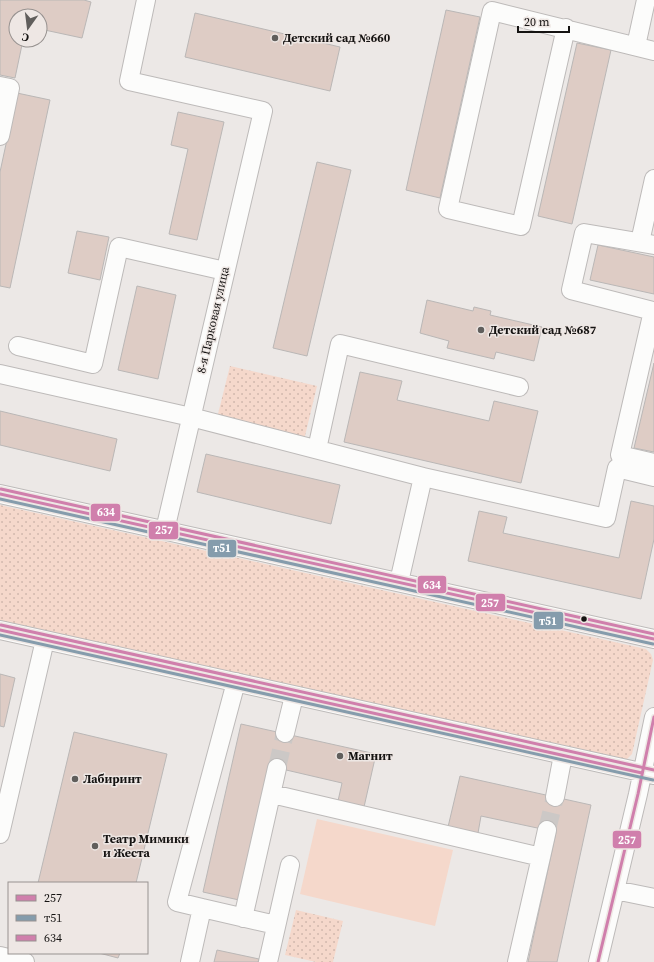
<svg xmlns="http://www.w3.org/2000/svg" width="654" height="962" viewBox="0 0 654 962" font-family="'Source Serif 4',serif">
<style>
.park{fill:url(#park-dots)}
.pitch{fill:#f5d8cb}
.building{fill:#deccc5;stroke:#bab7b6}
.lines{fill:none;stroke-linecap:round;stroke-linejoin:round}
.minor-tunnel{stroke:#ccc8c6;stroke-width:18;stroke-dasharray:18 9;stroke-linecap:butt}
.minor-casing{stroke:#bdbab9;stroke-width:20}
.minor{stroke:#fcfcfb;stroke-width:18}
.bus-1-casing{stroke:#eee7e4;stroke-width:6}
.bus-2-casing{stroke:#eee7e4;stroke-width:6}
.bus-3-casing{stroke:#eee7e4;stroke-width:6}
.bus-1{stroke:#d07fac;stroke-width:3}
.bus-2{stroke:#859cac;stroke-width:3}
.bus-3{stroke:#d07fac;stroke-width:3}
.poi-dot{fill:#605e5c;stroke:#eee7e4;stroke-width:1.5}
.bus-dot{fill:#151312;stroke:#eee7e4;stroke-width:1.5}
.labels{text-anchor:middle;stroke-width:3;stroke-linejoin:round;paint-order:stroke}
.poi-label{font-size:12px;font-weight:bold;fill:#151312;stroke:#eee7e4;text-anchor:start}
.street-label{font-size:12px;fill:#151312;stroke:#eee7e4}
.line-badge{stroke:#eee7e4;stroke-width:1.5}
.badge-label{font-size:11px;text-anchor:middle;font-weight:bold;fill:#fff}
</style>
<defs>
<pattern id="park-dots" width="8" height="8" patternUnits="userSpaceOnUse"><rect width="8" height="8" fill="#f5d8cb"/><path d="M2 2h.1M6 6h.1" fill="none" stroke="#d1b8ad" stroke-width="1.8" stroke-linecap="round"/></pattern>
</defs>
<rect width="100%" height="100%" fill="#ece8e6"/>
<!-- park -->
<path class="park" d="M230,366l87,20 -13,54 -87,-22z
M0,505l646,144 5,5 2,6 -21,94 -6,6 -626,-137z
M296,910l47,11 -10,41h-17l-31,-7z"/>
<!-- pitch -->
<path class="pitch" d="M317,819l136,31 -18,76 -135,-32z"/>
<!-- building -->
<path class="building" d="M0,0h84l7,2 -9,36 -42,-9v-13h-24v24h7l-8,38 -15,-3z
M446,10l34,7 -40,181 -34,-8z
M195,13l145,34 -10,44 -145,-34z
M577,43l34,7 -39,174 -34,-8z
M17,93l33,7 -40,188 -10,-2v-114z
M178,112l46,10 -27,118 -28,-6 19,-85 -17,-4z
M317,162l34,8 -44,186 -34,-8z
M77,231l32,6 -9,43 -32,-7z
M598,245l56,12v37l-64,-14z
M137,286l39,9 -18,84 -40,-9z
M427,300l46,11 1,-4 17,4 -1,4 52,12 -8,34 -38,-9 -2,7 -47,-11 2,-7 -29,-8z
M654,363v89l-20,-4z
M360,372l42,9 -5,19 92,21 5,-20 44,10 -17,72 -177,-41z
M0,411l117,28 -7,32 -110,-26z
M206,454l134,31 -9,39 -134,-32z
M631,501l23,5v33l-13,60 -173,-38 11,-50 28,6 -4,16 116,25z
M0,674l15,4 -11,49 -4,-1z
M241,724l135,30 -12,53 -26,-6 4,-18 -73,-17 -30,134 -36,-8z
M74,732l93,22 -31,129h-98z
M460,776l131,29 -34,157h-29l28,-130 -75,-16 -3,17 -30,-6z
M217,950l42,9 -1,3h-44z
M99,953h21l-2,5z"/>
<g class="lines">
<!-- minor-tunnel -->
<path class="minor-tunnel" d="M277,768l8,-35
M547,830l8,-33"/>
<defs>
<path id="minor" d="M146,0l-17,81 134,30 -98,419
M566,28l-45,198 -73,-17 44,-198 162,40
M636,46l10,-46
M0,86l10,2 -10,48
M640,242l14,-63
M654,245l-70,-12 -13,57 82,21 -33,144 34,8
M18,346l75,18 26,-117 106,24
M0,374l191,43 232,60 -24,105
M317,449l23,-105 179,43
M423,477l183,41 11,-50 37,9
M0,494l654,145
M0,630l654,145
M285,733l9,-37
M272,794l269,63 -24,105
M555,797l8,-42
M0,834l45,-194
M541,857l6,-27
M615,890l39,8
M202,908l74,17
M243,918l34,-150
M0,956l25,6
M190,962l12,-54 -25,-6 59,-220
M268,962l22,-97
M598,962l40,-168 16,-77"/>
</defs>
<!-- minor casing -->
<use href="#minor" class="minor-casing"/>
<!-- minor -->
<use href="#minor" class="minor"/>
<defs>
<path id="bus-1" d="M0,494l654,145
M0,630l642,143
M598,962l40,-168 16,-77"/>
<path id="bus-2" d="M0,499l653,145
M0,635l653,145"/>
<path id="bus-3" d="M1,489l653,145
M1,625l653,145"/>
</defs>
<!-- bus-1 casing -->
<use href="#bus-1" class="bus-1-casing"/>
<!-- bus-2 casing -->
<use href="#bus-2" class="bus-2-casing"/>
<!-- bus-3 casing -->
<use href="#bus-3" class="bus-3-casing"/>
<!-- bus-1 -->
<use href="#bus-1" class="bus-1"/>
<!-- bus-2 -->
<use href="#bus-2" class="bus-2"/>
<!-- bus-3 -->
<use href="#bus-3" class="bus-3"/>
</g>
<!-- markers -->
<g class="poi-dot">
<circle cx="275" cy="38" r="4"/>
<circle cx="481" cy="330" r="4"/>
<circle cx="340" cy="756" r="4"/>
<circle cx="75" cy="779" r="4"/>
<circle cx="95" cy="846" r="4"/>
</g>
<circle class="bus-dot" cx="584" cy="619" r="3.5"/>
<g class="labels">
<!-- poi labels -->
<g class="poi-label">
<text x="283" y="42">Детский сад №660</text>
<text x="489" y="334">Детский сад №687</text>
<text x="348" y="760">Магнит</text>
<text x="83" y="783">Лабиринт</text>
<text x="103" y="843">Театр Мимики<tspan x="103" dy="14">и Жеста</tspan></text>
</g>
<!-- street labels -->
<g class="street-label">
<text transform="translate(213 320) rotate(-77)" y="4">8-я Парковая улица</text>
</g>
</g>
<g class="line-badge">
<rect x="90" y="503" width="31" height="19" rx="4" fill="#d07fac"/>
<rect x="148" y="521" width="31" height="19" rx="4" fill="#d07fac"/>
<rect x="207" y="539" width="30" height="19" rx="4" fill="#859cac"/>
<rect x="417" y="575" width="30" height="19" rx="4" fill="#d07fac"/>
<rect x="475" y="593" width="31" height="19" rx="4" fill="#d07fac"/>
<rect x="533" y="611" width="31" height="19" rx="4" fill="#859cac"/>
<rect x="612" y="830" width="30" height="19" rx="4" fill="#d07fac"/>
</g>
<g class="badge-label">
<text x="106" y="516">634</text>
<text x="164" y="534">257</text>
<text x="222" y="552">т51</text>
<text x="432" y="589">634</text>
<text x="490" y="607">257</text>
<text x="548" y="625">т51</text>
<text x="627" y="844">257</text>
</g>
<!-- legend -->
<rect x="8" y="882" width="140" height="72" fill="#eee7e4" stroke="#979290"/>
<rect x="16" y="895" width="20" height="6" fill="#d07fac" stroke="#979290"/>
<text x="44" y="902" font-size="12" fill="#151312">257</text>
<rect x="16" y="915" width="20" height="6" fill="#859cac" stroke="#979290"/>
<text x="44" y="922" font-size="12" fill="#151312">т51</text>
<rect x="16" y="935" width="20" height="6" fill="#d07fac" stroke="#979290"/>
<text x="44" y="942" font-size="12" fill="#151312">634</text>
<!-- north arrow -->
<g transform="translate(28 28) rotate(194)"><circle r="19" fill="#eee7e4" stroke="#979290"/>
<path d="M0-3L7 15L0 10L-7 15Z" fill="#605e5c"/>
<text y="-6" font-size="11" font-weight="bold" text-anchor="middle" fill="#151312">С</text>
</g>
<!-- scale -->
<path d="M518 26v6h51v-6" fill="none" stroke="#151312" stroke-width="2"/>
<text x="524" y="26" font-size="12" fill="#151312" stroke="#eee7e4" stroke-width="3" paint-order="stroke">20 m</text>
</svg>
